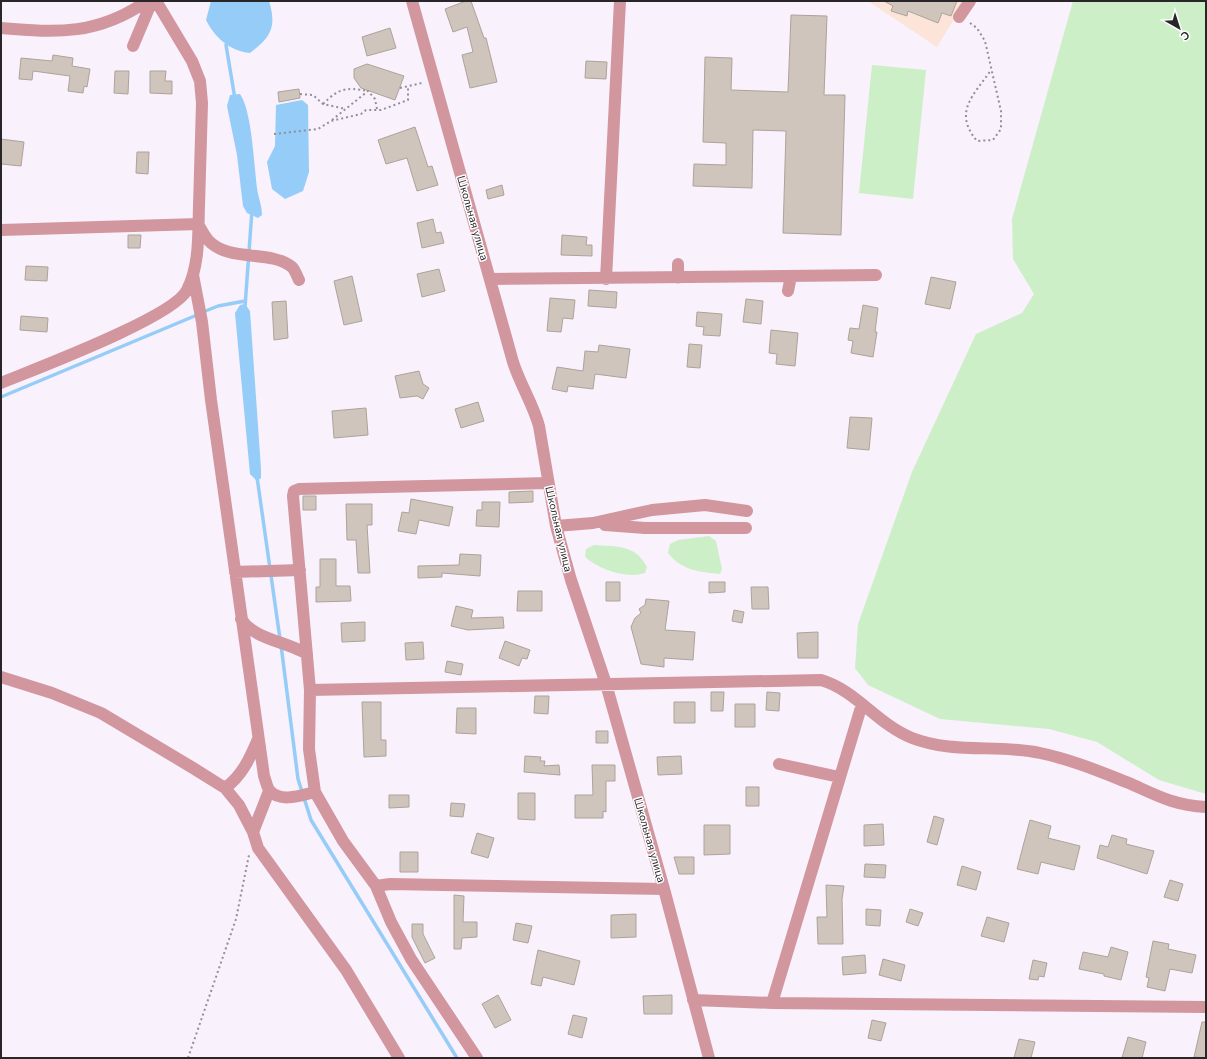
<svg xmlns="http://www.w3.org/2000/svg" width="1207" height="1059" viewBox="0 0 1207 1059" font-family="'Nunito Sans',sans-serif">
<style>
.industrial{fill:#fce5d8}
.green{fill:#ccefc8}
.water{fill:#96ccf8}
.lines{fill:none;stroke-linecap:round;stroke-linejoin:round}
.stream{stroke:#96ccf8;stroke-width:3.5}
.building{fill:#d0c5bc;stroke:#ada39a}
.path{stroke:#948e96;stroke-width:2;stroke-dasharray:2 3;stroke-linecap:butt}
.minor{stroke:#d2969f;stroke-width:12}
.labels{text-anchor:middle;stroke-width:3;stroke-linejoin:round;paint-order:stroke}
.street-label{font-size:11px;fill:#29262a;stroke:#fff}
</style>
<rect width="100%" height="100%" fill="#f9f1fc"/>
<!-- industrial -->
<path class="industrial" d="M868,1h97l-28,46z"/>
<!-- green -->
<path class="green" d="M1073,1h133v793l-47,-14 -62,-38 -48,-13 -109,-10 -72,-34 -13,-17 3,-44 54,-152 64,-138 46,-21 12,-19 -21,-35 -1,-40z
M872,65l54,5 -13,129 -54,-6z
M709,536l7,5 6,28 -2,5c-21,-2 -39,-4 -52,-21l2,-9 8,-4z
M594,545c23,2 41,-1 53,22l-2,6c-18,6 -45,-3 -60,-16l1,-8z"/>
<!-- water -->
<path class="water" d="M211,1h58c8,26 2,36 -19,52 -20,-2 -35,-15 -44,-33z
M240,94c12,17 14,71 17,94 1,9 5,17 5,27l-4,3 -11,-5 -4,-7 -6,-51 -10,-49 3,-11z
M302,100l6,5 1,67 -6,19 -18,8 -13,-10 -5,-27 8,-16 1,-41z
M245,304l5,7 11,158v9l-4,3 -7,-7 -15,-161 5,-8z"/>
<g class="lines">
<!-- stream -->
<path class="stream" d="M226,45l9,54
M245,307l7,-97
M203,312l15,-6 27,-5
M1,397l196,-82
M257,477l23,162
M281,645l17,134 13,41 146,238"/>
</g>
<!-- building -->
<path class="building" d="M466,1h5l13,37h2l11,44 -27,6 -8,-33 11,-3 -6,-25 -14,5 -8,-23z
M884,1h73l-6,15 -9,-3 -4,10 -30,-12 -1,5 -16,-5 2,-5z
M791,15l36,1 -3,79h21l-4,140 -58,-2 3,-102 -33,-1 -1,58 -59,-2 1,-22 32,1v-22l-23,-1 2,-85 27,1 -1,32 57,2z
M390,28l6,20 -29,8 -5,-19z
M53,55l20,3 -1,8 18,3 -3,18 -3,-1 -1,7 -15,-2 2,-15 -37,-5 -1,9 -13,-1 2,-21 31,3z
M586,61l21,1 -1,17 -21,-1z
M367,64l37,12 -9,24 -34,-12 -7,-10v-9z
M115,71h14l-1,23 -14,-1z
M150,71h16l-1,10h7v13l-22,-1z
M299,89l1,9 -21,4 -1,-10z
M415,127l13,40 4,-1 6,19 -21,6 -10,-33 -21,6 -8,-24z
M1,139l23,3 -3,24 -20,-2z
M137,152h12l-1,22 -12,-1z
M502,185l2,10 -16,4 -2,-9z
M433,219l3,14 5,-1 3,11 -22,5 -5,-25z
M128,235h13l-1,13h-12z
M562,235l25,2 -1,8h6v11l-31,-1z
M26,266l22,1 -1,14 -22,-1z
M439,269l6,22 -23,6 -5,-23z
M352,276l10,45 -18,4 -10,-44z
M931,277l25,5 -6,27 -25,-5z
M589,290l28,2 -1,16 -28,-2z
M550,298l25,2 -2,19 -10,-1 -2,14 -14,-1z
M746,299l17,2 -2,23 -18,-2z
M286,301l2,37 -14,2 -2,-38z
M863,305l15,3 -3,24h2l-4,25 -22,-4 2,-12 -5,-1 2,-12 9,1z
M697,312l25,2 -2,22 -17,-1 1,-8 -8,-1z
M21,316l27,2 -1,14 -27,-2z
M771,330l27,3 -3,33 -19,-2 1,-10 -8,-1z
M689,344l13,1 -2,23 -13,-1z
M599,345l31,4 -4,29 -31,-4 -2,15 -25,-3 -1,6 -15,-3 5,-22 26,4 2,-20 13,1z
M419,371l4,13 6,4 -6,11 -6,-3 -17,2 -5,-22z
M478,402l6,19 -23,7 -6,-19z
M366,408l2,27 -34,3 -2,-27z
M850,417l22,1 -3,32 -22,-2z
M533,491v11l-24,1v-11z
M303,496h13v14h-13z
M411,499l42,8 -4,19 -30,-6 -3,14 -18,-3 4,-19 7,1z
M482,502h18l-1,25 -23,-1 1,-16h5z
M346,504h26v21h-5l3,48h-12l-2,-33h-9z
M460,554l21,1 -1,21 -38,-3v4l-24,1v-12l41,-1z
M320,559h16v27h14l1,15 -35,1v-15h4z
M606,582h14v19h-14z
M709,582h16v10l-16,1z
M751,587h17l1,22h-17z
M518,591h24v20h-25z
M646,599l23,2 -4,29 30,2 -2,28 -29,-2v9l-23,-3 -10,-37 4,-9 6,-5 -2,-4 6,-4z
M456,606l17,4 -2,8 32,-1 1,11 -36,2 -17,-4z
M734,610l10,2 -2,11 -10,-2z
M365,622v19l-23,1 -1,-19z
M818,632v26h-20l-1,-25z
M505,641l25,9 -3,9 -5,-1 -3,8 -20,-8z
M423,642l1,17 -18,1 -1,-17z
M447,661l16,3 -2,11 -16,-3z
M711,692h13l-1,19h-12z
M767,692l13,1 -1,18 -13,-1z
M535,696h14l-1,18 -14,-1z
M362,702h19v38h5v16l-22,1z
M674,702h21v21h-21z
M735,704h20v23h-20z
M457,708h19v26l-20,-1z
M596,731h12v12h-12z
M525,756l16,1 -1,4h5l-1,5 15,-1 1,10 -36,-3z
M681,756l1,18 -24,1 -1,-18z
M592,765h23v16h-9v31l-3,-1v7h-28v-23h18z
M746,787h13v19h-13z
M518,793h17v27l-17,-1z
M389,795h20v12l-20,1z
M451,803l14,1 -2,13 -13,-1z
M934,816l10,3 -7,26 -10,-3z
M1030,820l21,6 -3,12 32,8 -6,24 -33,-8 -3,12 -21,-5z
M883,824l1,21 -20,1v-21z
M704,825h26v29l-26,1z
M477,833l17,5 -6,20 -17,-5z
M1112,835l15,4 -1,5 28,7 -7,23 -50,-16 3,-13 8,2z
M400,852h18v20h-18z
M674,857h20v17h-15z
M865,864l21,1 -1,13 -21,-1z
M962,866l19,6 -5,18 -19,-5z
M1170,880l13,4 -5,17 -14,-4z
M826,885l18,1 -2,13 1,45h-25l-1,-27h10z
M454,895l10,1 -1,26h14v15l-15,1 -1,11h-7z
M866,909l15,1 -1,16 -14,-1z
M910,909l13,4 -5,13 -12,-4z
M636,914v23l-25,1v-23z
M987,917l22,6 -5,19 -23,-6z
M516,923l16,3 -4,17 -15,-3z
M412,924h11v10l12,24 -10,5 -13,-26z
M1153,941l16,3 -1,5 28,6 -4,18 -22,-4 -5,22 -18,-4 2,-9 -3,-1z
M1111,947l17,5 -7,28 -17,-4v-2l-25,-5 4,-17 25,5z
M538,950l42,11 -6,24 -31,-8 -2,9 -10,-2z
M865,955l1,18 -23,2 -1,-18z
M883,959l22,6 -4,16 -22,-6z
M1033,960l14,3 -3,14 -5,-1 -1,4 -9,-1z
M498,995l13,25 -16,8 -13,-24z
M672,995v19h-28l-1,-18z
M573,1015l14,3 -5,20 -14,-4z
M872,1020l14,3 -5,18 -13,-3z
M1202,1022h4v36l-12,-1z
M1128,1037l18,5 -4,16h-20z
M1019,1039l16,3 -4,16h-17z"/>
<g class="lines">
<!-- path -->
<path class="path" d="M970,23l7,5 8,13 16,70v18l-8,11 -16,1c-24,-29 -4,-45 14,-71
M400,88l22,-5
M300,94l13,1 10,9 23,5
M323,104c16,-16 23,-17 45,-13
M332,120l36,-29 7,8 2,10
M274,134l44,-5 13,-8 30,-7 5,-4h15l27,-10v-14
M188,1058l48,-139 13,-64"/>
<!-- minor -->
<path class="minor" d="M412,1l101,361c7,22 20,42 26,64l17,100 15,54 35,104 58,205 45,169
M959,17l11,-16
M1,28c57,5 97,7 146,-27
M133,46l19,-45
M1,230l197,-6c3,5 6,11 10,16 21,23 61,9 84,27 3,3 5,9 7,13
M193,275l9,47 9,78 53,376c2,5 3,12 6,15 11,12 32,4 45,1
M678,278v-14
M491,279l385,-4
M606,279l14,-278
M788,291l3,-15
M1,383c34,-14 173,-66 186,-93 13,-25 11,-57 12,-84 1,-34 2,-69 3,-103l-2,-22 -8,-20 -36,-60
M605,525l40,3h101
M556,526l37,-3 59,-13 53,-5 42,6
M235,572l65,-2
M241,619c14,21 45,22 66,35
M1,677l51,16 49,20 92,55 32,20 14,17 14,27
M310,690l511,-10c35,10 56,44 91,58 41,16 86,6 128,15 30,6 61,19 89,30 29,13 44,22 77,24
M779,764l60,13
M225,788c17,-12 25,-30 33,-49
M269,791l-16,41 5,16 88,122 53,88
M376,886l14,-2 274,5
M693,1000l79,3 434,4
M772,1003l90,-299
M477,1058l-66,-99 -20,-37 -15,-36 -33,-45 -28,-49 -6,-43 1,-59 -17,-194 1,-5 5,-2 249,-6"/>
</g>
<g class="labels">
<!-- street labels -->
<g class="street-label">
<text transform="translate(473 218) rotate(74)" y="4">Школьная улица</text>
<text transform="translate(559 529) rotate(77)" y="4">Школьная улица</text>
<text transform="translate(650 840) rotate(74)" y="4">Школьная улица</text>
</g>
</g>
<!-- border -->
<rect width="1207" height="1059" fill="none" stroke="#29262a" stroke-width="4"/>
<!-- north arrow -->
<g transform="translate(1179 28) rotate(141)" stroke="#ffffff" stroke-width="3" paint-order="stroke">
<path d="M0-3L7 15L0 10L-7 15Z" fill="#29262a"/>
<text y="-6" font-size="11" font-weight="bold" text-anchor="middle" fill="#29262a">С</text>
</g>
</svg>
